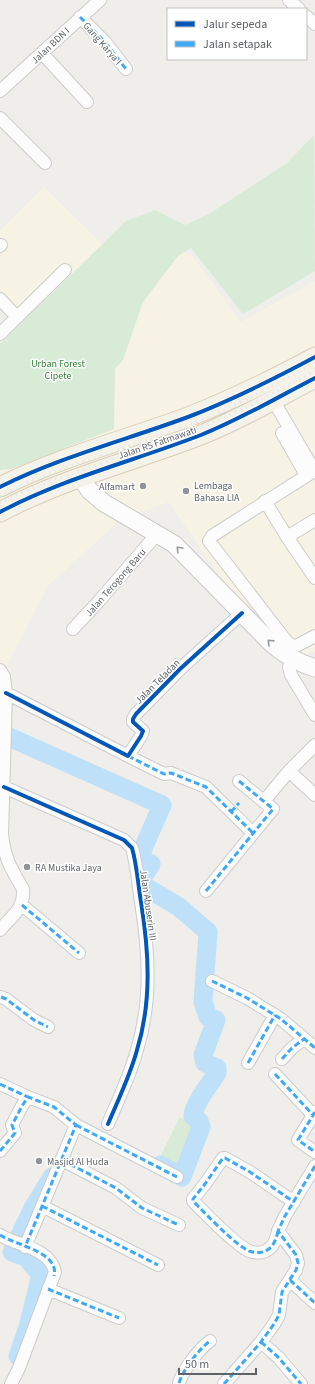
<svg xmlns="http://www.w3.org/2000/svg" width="315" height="1384" viewBox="0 0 315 1384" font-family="'Source Sans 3',sans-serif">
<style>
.commercial{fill:#f7f3e4}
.green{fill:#d8ebd6}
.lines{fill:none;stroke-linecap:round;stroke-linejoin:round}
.river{stroke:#bfe0f9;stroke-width:19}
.street-casing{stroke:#cbcccc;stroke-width:14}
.secondary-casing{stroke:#cacacb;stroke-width:19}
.primary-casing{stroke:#d7ceb8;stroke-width:21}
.street{stroke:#fdfcfc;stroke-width:12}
.secondary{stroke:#fdfcfc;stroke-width:17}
.primary{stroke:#f4f2e9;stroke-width:19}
.rail{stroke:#e4e4e4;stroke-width:3;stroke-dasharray:1 5;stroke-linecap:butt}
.quiet{stroke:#3fa9f5;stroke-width:3;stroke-dasharray:6 3;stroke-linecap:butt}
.cycleway-casing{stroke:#fff;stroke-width:6}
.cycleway{stroke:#0057b8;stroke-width:4}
.oneway{stroke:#96999c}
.poi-dot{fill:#919496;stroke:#fff;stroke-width:1.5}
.labels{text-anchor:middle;stroke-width:3;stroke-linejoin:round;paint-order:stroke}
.street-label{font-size:10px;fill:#5f6368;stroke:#fff}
.park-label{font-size:10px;fill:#348238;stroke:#fff}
.poi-label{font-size:10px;fill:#5f6368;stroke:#fff;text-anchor:start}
</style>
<rect width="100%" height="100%" fill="#efeeea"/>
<!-- commercial -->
<path class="commercial" d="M44,187l76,75 44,-19 28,12 49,67 74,-41v371l-28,6 -18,-9 -100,-147 -48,17 -73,67 -44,85 -4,11v-341l17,-17 -17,-18v-75z"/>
<!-- green -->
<path class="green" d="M314,135l1,136 -72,43 -52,-66 -13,8 -35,46 -20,58 -8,9 -1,60 -103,40 -11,1v-126l126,-123 29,-11 30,15 24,-11 78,-51z
M180,1117l17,9 -21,42 -17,-9z"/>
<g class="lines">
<!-- river -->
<path class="river" d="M9,737l153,68 -23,53 12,6 -8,13 -1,8 37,22 29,25 -5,70 5,15 8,3 -13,35 2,8 12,5v5c-7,11 -23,30 -24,43l6,5 2,6 -19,50 -22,-12
M18,1356l10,-29 13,-52 -15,-18 -14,-5 20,-42 20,-33"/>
<defs>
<path id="street" d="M289,0l10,9
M306,16l9,8
M80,17l25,25 21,27
M42,53l45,49
M0,91l100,-91
M0,118l45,45
M0,246l1,-1
M0,299l17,18
M0,334l65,-64
M273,400l42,72
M282,433l24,42
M314,471l-102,65 -3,5 78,101 6,4h3l19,-10
M265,501l22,36
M315,520l-28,17 28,41
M73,629l26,-28 58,-67
M293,659l-4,8 2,8 24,40
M0,670l4,7 2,16 -4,141c3,26 9,34 21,55 2,19 -12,28 -23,41
M6,693l122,63 13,-20 2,-5 -10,-9v-3l3,-5 44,-45 62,-56
M128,756l36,18 7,-1 35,14 47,46
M289,771l26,24
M4,787l120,53 8,8c5,17 6,36 9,54 8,50 11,99 -4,148 -7,26 -19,50 -29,74
M264,801l25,-30 26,-26
M206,891l67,-82 -34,-28
M22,905l57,48
M212,981l35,17 34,21 34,29
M1,997l5,2 28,21 14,7
M282,1059l10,-11 12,-9
M248,1063l27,-48
M275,1074l38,41
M0,1084l28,13
M315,1112l-17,28 17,12
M76,1125l101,52
M0,1151l15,-18 -3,-8 10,-19 6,-9 26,10 22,18 -51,122
M62,1160l54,28 26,20 37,17
M42,1206l116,59
M278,1231c-1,5 -3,11 -6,15 -6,7 -15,8 -23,5 -15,-7 -43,-37 -56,-50v-2l12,-15 18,-26h2l25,14 44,30
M0,1235c18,11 50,13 55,37l-36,96 -8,16
M290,1280l25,23
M48,1289l71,29
M261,1342l18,16 22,26
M179,1383c4,-13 20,-34 31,-42
M224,1384l37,-42 13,-18 5,-9 3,-23 14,-22 2,-7 -2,-8 -18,-24 7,-15 30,-50"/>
<path id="secondary" d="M80,477l10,14 14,12 70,41 98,100c13,11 26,19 43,24"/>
<path id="primary" d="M0,487c60,-30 126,-47 188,-70 44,-17 86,-38 127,-60
M0,512c64,-34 134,-51 201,-77 40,-16 77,-38 114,-57"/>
</defs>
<!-- street casing -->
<use href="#street" class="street-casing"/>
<!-- secondary casing -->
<use href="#secondary" class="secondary-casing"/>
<!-- primary casing -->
<use href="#primary" class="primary-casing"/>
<!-- street -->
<use href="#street" class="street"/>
<!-- secondary -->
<use href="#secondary" class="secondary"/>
<!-- primary -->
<use href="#primary" class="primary"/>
<!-- rail -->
<path class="rail" d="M0,496c64,-32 135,-49 201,-76 39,-16 77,-37 114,-57
M0,503l16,-8 33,-13 155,-56 47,-21 64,-34"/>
<!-- quiet -->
<path class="quiet" d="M80,17l25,25 21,27
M128,756l36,18 7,-1 35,14 47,46
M231,812l8,-9
M206,891l67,-82 -34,-28
M22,905l57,48
M212,981l35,17 34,21 34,29
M1,997l5,2 28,21 14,7
M282,1059l10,-11 12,-9
M248,1063l27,-48
M275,1074l38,41
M0,1084l28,13
M315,1112l-17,28 17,12
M76,1125l101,52
M0,1151l15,-18 -3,-8 10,-19 6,-9 26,10 22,18 -51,122
M62,1160l54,28 26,20 37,17
M42,1206l116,59
M278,1231c-1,5 -3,11 -6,15 -6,7 -15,8 -23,5 -15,-7 -43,-37 -56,-50v-2l12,-15 18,-26h2l25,14 44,30
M0,1235c15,10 60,17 54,41
M290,1280l25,23
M48,1289l71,29
M261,1342l18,16 22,26
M179,1383c4,-13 20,-34 31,-42
M224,1384l37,-42 13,-18 5,-9 3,-23 14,-22 2,-7 -2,-8 -18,-24 7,-15 30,-50"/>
<defs>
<path id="cycleway" d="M0,487c60,-30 126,-47 188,-70 44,-17 86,-38 127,-60
M0,512c64,-34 134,-51 201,-77 40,-16 77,-38 114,-57
M6,693l122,63 13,-20 2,-5 -10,-9v-3l3,-5 44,-45 62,-56
M4,787l120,53 8,8c5,17 6,36 9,54 8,50 11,99 -4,148 -7,26 -19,50 -29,74"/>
</defs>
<!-- cycleway casing -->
<use href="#cycleway" class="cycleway-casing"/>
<!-- cycleway -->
<use href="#cycleway" class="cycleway"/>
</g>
<!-- one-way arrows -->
<defs><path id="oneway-chevron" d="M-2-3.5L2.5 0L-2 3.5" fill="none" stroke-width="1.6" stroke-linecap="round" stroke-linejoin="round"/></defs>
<g class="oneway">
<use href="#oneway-chevron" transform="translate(179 549) rotate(-135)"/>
<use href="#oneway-chevron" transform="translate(270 642) rotate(-136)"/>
</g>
<!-- markers -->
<g class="poi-dot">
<circle cx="143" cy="486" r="4"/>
<circle cx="186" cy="491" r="4"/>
<circle cx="27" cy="867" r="4"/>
<circle cx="39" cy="1161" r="4"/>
</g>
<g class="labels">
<!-- street labels -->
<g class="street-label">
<text transform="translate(103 43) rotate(49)" y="4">Gang Karya I</text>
<text transform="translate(50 45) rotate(-43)" y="4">Jalan BDN I</text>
<text transform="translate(157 442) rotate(-19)" y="4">Jalan RS Fatmawati</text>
<text transform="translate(115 582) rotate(-49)" y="4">Jalan Terogong Baru</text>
<text transform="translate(157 681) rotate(-45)" y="4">Jalan Teladan</text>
<text transform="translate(149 905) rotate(82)" y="4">Jalan Abuserin III</text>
</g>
<!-- park labels -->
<g class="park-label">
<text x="58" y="367">Urban Forest<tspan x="58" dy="12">Cipete</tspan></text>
</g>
<!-- poi labels -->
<g class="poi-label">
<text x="194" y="489">Lembaga<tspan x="194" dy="12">Bahasa LIA</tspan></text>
<text x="135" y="490" text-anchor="end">Alfamart</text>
<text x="35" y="871">RA Mustika Jaya</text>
<text x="47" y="1165">Masjid Al Huda</text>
</g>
</g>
<!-- legend -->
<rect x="167" y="8" width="140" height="52" fill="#ffffff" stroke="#bfc1c3"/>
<rect x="175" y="21" width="20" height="6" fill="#0057b8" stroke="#bfc1c3"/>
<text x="203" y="28" font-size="12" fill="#5f6368">Jalur sepeda</text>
<rect x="175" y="41" width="20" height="6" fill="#3fa9f5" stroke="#bfc1c3"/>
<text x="203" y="48" font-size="12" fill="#5f6368">Jalan setapak</text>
<!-- scale -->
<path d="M179 1368v6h77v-6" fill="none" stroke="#5f6368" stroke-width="2"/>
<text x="185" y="1368" font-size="12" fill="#5f6368" stroke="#ffffff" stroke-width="3" paint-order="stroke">50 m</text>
</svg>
